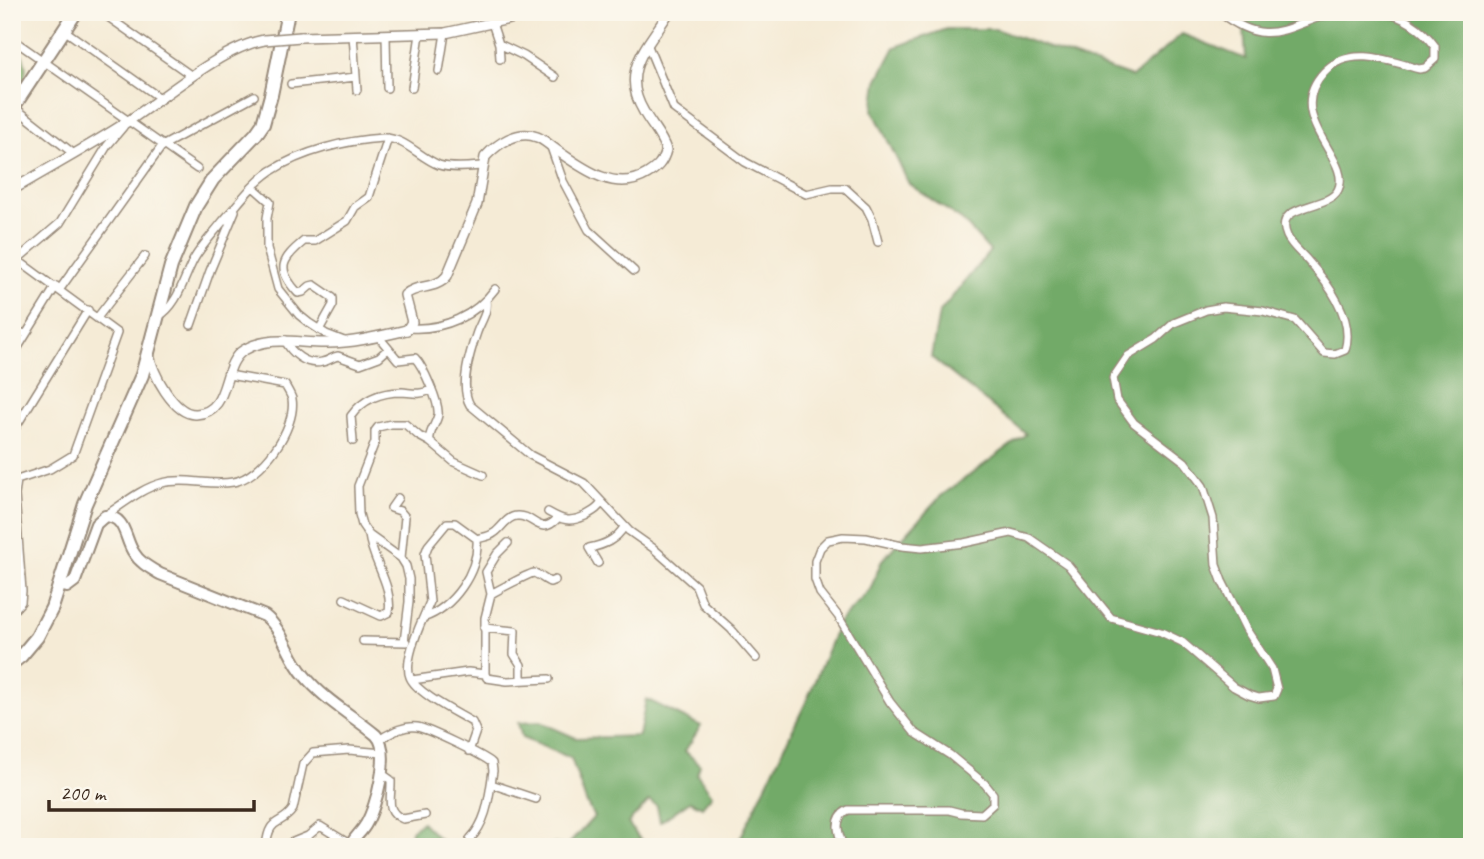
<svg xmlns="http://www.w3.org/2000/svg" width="1484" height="859" viewBox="0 0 1484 859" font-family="Caveat,sans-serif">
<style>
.green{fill:#8dc578;stroke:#64784b;stroke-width:2}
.forest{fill:#72aa68;stroke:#566a43;stroke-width:2}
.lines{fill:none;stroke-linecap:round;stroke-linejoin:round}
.minor-casing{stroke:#988a7a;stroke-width:10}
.tertiary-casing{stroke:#988a7a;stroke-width:12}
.secondary-casing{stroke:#988a7a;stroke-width:14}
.primary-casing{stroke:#988a7a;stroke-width:16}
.minor{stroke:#fff;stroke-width:7}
.tertiary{stroke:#fff;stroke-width:9}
.secondary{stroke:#fff;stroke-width:10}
.primary{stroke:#fff;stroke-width:12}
.tertiary-bridge-casing{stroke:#988a7a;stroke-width:12;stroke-linecap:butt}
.tertiary-bridge{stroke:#fff;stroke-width:9}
</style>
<rect width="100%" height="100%" fill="#fbf7ec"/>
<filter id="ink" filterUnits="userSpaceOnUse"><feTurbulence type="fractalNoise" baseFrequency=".0143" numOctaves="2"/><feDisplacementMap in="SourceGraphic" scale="14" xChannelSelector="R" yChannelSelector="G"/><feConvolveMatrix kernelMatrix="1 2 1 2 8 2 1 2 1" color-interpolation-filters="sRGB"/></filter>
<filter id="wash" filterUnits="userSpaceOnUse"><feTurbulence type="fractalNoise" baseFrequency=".00686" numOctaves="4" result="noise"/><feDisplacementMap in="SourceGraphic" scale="28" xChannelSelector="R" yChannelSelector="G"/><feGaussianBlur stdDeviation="1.57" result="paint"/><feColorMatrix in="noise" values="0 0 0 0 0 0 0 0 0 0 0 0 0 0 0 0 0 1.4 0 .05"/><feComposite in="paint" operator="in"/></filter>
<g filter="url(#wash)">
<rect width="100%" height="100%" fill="#f5ebd6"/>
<!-- green -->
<path class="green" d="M12,40c21,25 15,36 0,62z"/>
<!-- forest -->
<path class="forest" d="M1243,12h229v835h-736l71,-147 32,-78 31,-32 12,-30 59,-64 85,-62 -95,-77 8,-44 51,-62 -27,-30 -54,-37 -36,-74 4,-29 18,-34 52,-18h48l137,48 50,-43 64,25z
M646,699l55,27 -16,25 15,14 -3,9 15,21 -10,12 -12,-6 -30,21 -3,-16 -8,-5 -21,22 11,15 13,9h-105l5,-3 15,2 27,-29 -8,-15 -15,-44 -49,-20 -4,-15 22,-1 36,16 63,-2z
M422,822l19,19 1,6h-33l2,-17z"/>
</g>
<g filter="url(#ink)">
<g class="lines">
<defs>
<path id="minor" d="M101,12l91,64
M1219,12c51,39 66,13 117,0
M492,23l7,21 1,15
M64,30l96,68
M353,35l4,55
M386,35l1,53
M12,39l185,130
M499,44l25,12 31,21
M648,46l26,63 71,53 61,32 26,-6h13l21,19 6,12 6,23
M439,71l6,-38
M291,84l65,-7
M412,88l8,-54
M14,107l60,47
M551,147l12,34 26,49 45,41
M253,187l17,15 -3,16v30l11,41 21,26 10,8 17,11 18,7
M12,256l105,77 -44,122 -23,14 -33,11 -2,15 7,96 -1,11 -9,10
M12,264l48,-41 47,-77 16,-19
M60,289l102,-143 92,-50
M486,300c2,13 -5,21 -9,32 -7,20 -18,54 -7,73l60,50 54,28 45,48 24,17 43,38 7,18 28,25 25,29
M158,317c21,-13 25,-38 36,-58 8,-14 19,-25 29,-38 15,-17 29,-37 48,-50 31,-20 76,-31 112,-33 21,-1 37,20 56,27 13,4 30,2 43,1
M97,318l48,-62
M191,325l19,-54 25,-60
M410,328c34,2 65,-12 85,-39
M12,330l14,4
M319,330l14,-25v-7l-19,-13 -4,1 -7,6 -5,1c-22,-24 -17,-33 6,-52h11l32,-20 8,-14 14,-10 19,-59
M378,336l20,24 17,-2c8,8 25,46 23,57 -2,10 -10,17 -8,27l24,20 29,13
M285,340c6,13 21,26 37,22 7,-1 10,-5 16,-6l22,8 19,-7 9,-8
M12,357l44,-71
M12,433l76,-123
M353,441l-2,-25c12,-17 30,-24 51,-24 12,1 17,3 29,-2
M398,498l-7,10 9,3 5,6 -4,41
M548,512c14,8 21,11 37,4 8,-5 12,-6 17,-14
M106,515c17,-11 36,-27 56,-32 23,-6 48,3 71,-1 28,-4 64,-54 59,-83 -1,-4 -5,-10 -7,-14l-56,-10
M447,523h8l22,16c2,33 -24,69 -54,79l7,-16 -5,-48 3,-8z
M477,539c6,-2 12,-2 17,-6 7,-4 13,-17 23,-17 17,-2 22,22 41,2
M598,563l-9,-15c15,-3 27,-8 35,-21
M491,594l-5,-22 11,-18 11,-11
M344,599l37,17 8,-4c4,-27 -17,-51 -20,-77
M423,618c-6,14 -19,44 -13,59 6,16 47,36 62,45l4,9 -7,20
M484,628l31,3 -1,23 7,11v15
M363,641l43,1
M404,642l5,-40v-23l-3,-13 -5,-8 -32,-23 -7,-10 -3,-11 -1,-28 17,-44v-11l3,-4 13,-3h14l14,12 11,6
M549,679l-42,2 -20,-3 -2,-4v-56l6,-24c5,-3 39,-21 43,-21 4,1 11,7 16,9l5,-2
M412,680l56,-8 17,2
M380,739c11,-6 24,-14 37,-12 11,2 66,28 75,36l1,8c-4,24 -5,50 -23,68
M381,773l10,7c1,17 -7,31 12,39l22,-4
M491,784l45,15
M266,847c3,-32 15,-20 27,-38l10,-45 10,-11 36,-3 34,3
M281,847l27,-11 12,-10 31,19
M843,847c-5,-14 -10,-29 5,-37h101l12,3 21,1 11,-10v-10l-8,-10 -35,-29 -36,-23 -24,-30 -52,-86 -18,-23 -5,-14v-18l5,-13 8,-8 15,-3 23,1 36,8 20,2 42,-5 47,-10 18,5 39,27 43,53 50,14 21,10 52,45 15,8 10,3 15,-2 3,-7 -5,-20 -26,-40 -24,-48 -6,-16 -3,-47 -10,-32 -18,-24 -51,-39 -17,-23 -4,-22 15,-22 28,-17 18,-16 32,-13 17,-3 40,4 32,9 29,33 11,1 10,-4c10,-32 -17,-67 -37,-89 -7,-8 -17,-16 -21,-25 -15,-34 40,-25 51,-46 16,-31 -57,-72 -14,-118 25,-27 64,-12 95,-3l6,-1 10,-9v-13c-14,-19 -31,-30 -54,-34"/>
<path id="tertiary" d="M301,37l144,-4 78,-17 29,-4
M12,190c39,-23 78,-44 115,-68 38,-25 94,-74 137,-82
M149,354c3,19 25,61 47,60 36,-2 24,-50 48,-64 27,-16 55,-6 84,-7 25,0 53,-7 79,-13l5,-8 -7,-27c11,-11 31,-5 42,-19l30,-72 8,-47c12,-13 33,-28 52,-20 6,2 12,8 18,12 26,18 60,45 92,25 10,-6 16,-12 19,-24 -4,-14 -15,-25 -22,-38 -25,-42 4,-65 25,-100"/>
<path id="secondary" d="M59,585l8,2 8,-6 21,-57 9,-8c22,1 19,23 29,37 6,10 16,15 26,21l105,42c19,15 23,41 39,59 20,25 48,40 72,60 16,16 0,72 -10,89 -5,9 -13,14 -16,23"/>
<path id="primary" d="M12,109l64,-97
M12,663l9,-7 16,-19 15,-29 33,-104 57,-129 29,-109 25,-60 17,-27 43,-45 7,-10 8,-29 17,-83"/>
</defs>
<!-- minor casing -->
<use href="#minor" class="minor-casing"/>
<!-- tertiary casing -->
<use href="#tertiary" class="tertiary-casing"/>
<!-- secondary casing -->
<use href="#secondary" class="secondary-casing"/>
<!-- primary casing -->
<use href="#primary" class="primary-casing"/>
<!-- minor -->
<use href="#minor" class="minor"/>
<!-- tertiary -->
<use href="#tertiary" class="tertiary"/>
<!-- secondary -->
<use href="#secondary" class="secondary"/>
<!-- primary -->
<use href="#primary" class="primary"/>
<defs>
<path id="tertiary-bridge" d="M264,40l37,-3"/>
</defs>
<!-- tertiary-bridge casing -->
<use href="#tertiary-bridge" class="tertiary-bridge-casing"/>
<!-- tertiary-bridge -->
<use href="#tertiary-bridge" class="tertiary-bridge"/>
</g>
</g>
<!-- margin -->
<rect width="1484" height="859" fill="none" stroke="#fbf7ec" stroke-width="42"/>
<!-- scale -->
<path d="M49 800v10h205v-10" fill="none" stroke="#3b2a1e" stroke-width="3.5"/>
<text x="60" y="800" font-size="21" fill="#3b2a1e" stroke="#fbf7ec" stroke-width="5" paint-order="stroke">200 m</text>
</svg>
